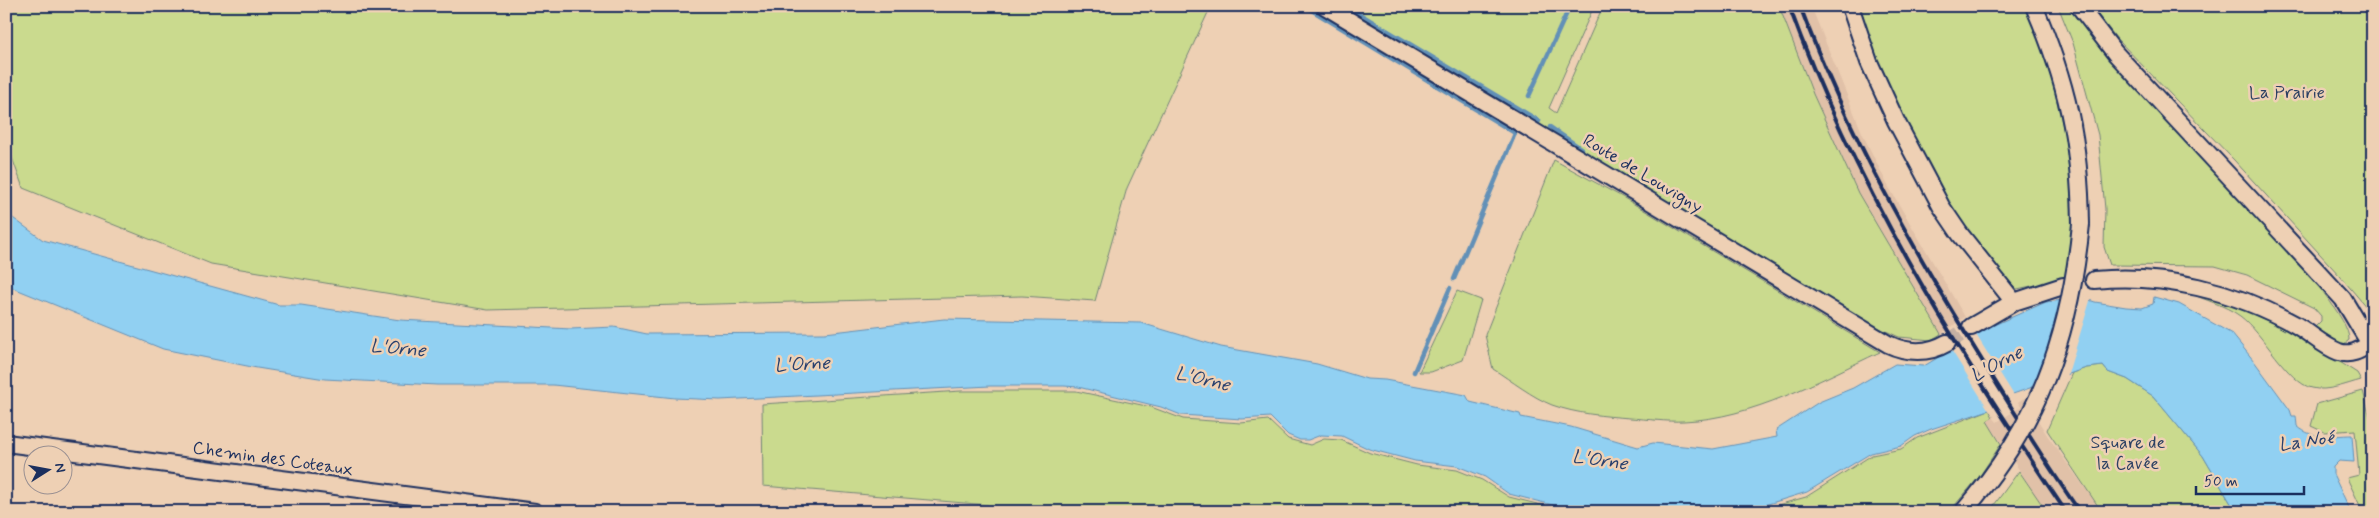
<svg xmlns="http://www.w3.org/2000/svg" width="2379" height="518" viewBox="0 0 2379 518" font-family="Mynerve,sans-serif">
<style>
.built{fill:#e1c1a8}
.green{fill:#cada8e;stroke:#728476}
.water{fill:#91d0f2;stroke:#6290b7}
.pier{fill:#eed0b4}
.lines{fill:none;stroke-linecap:round;stroke-linejoin:round}
.stream{stroke:#6290b7;stroke-width:4.5}
.secondary-tunnel{stroke:#c4b0a3;stroke-width:16;stroke-dasharray:16 8;stroke-linecap:butt}
.secondary-casing{stroke:#1b2f5e;stroke-width:20}
.secondary{stroke:#eed0b4;stroke-width:16}
.rail{stroke:#1b2f5e;stroke-width:4}
.secondary-bridge-casing{stroke:#1b2f5e;stroke-width:20;stroke-linecap:butt}
.secondary-bridge{stroke:#eed0b4;stroke-width:16}
.labels{text-anchor:middle;stroke-width:5;stroke-linejoin:round;paint-order:stroke}
.park-label{font-size:18px;fill:#2c4063;stroke:#eed0b4}
.street-label{font-size:18px;fill:#1b2f5e;stroke:#eed0b4}
.water-label{font-size:19px;font-style:italic;fill:#273f6d;stroke:#eed0b4}
</style>
<rect width="100%" height="100%" fill="#eed0b4"/>
<filter id="ink" filterUnits="userSpaceOnUse"><feTurbulence type="fractalNoise" baseFrequency=".02" numOctaves="2"/><feDisplacementMap in="SourceGraphic" scale="10" xChannelSelector="R" yChannelSelector="G"/><feConvolveMatrix kernelMatrix="1 2 1 2 8 2 1 2 1" color-interpolation-filters="sRGB"/></filter>
<g filter="url(#ink)">
<!-- built -->
<path class="built" d="M1779,6h32l52,129 24,49 78,133 -24,17 -83,-141 -45,-99z
M2024,398l23,37 55,77h-55l-60,-91 6,-4 4,5 24,-15 -3,-5z"/>
<!-- green -->
<path class="green" d="M6,6h1205l-84,182 -32,113 -73,-5 -534,14 -277,-46 -188,-76 -17,-47z
M1340,6h254l-45,102 7,5 47,-107h176l34,88 45,99 83,141 -10,6 -32,-3 -42,-19 -220,-135 -84,-48z
M1856,6h170l20,48 19,82 7,54 1,32 -8,57 -48,10 -18,-17 -46,-56 -64,-122z
M2058,6h16l217,247c13,16 59,67 58,87l-6,5 -28,-18 6,-6v-5l-7,-8 -67,-33 -32,-9 -105,-1 -6,-18 1,-38 -7,-74 -25,-92z
M2091,6h282v309l-33,-39 -106,-116 -117,-121z
M1554,160l70,38 256,154c-62,29 -127,66 -196,69 -18,1 -36,-2 -54,-3 -26,-2 -53,-4 -78,-13 -20,-8 -40,-24 -59,-36l-8,-34z
M1457,291l24,9 -18,60 -32,12h-12z
M2187,292l34,8 72,32 64,41 4,7c-15,4 -34,12 -49,8 -24,-5 -49,-55 -72,-72 -15,-11 -36,-16 -53,-24z
M2103,366l5,6 19,7 26,17 50,60 33,56h-134l-55,-82 25,-57 14,-5z
M961,391h115l75,16 32,12 58,4 27,-3 20,19 22,6 14,-6 17,1 29,13 47,12 40,5 25,10 27,17 60,15h-581v-7l-225,-19 -1,-82z
M2363,391l10,38v83h-10l-16,-34 12,-3 -4,-45 -31,2 -13,-6 6,-22z
M1989,410l4,7 -6,4 14,23 -22,33 -30,35h-196l53,-15 66,-42 29,-6 16,-11z
M2019,471l28,41h-58z"/>
<!-- water -->
<path class="water" d="M6,213l37,27 236,65h22l99,15 171,9 43,-2 33,7 178,-1 119,-14 197,4 80,24 96,17 50,15 18,1 81,15 4,7 50,12 1,3 50,10 67,20 15,-4 60,6 64,-12 -1,-7 43,-28 34,-14 42,-24 29,2 61,-37 61,-27 37,-4 12,4 31,5 16,1 11,-4 1,-7 25,7 53,30 22,27 36,49 2,6h4l1,10c17,15 35,9 55,9l2,27 -15,-1 -6,6v7l18,38h-115l-33,-56 -50,-60 -26,-17 -19,-7 -5,-6 -17,2 -73,26 -24,16 -58,19 -16,7 -14,10 -30,7 -64,39 -65,20h-162l-71,-18 -24,-17 -28,-11 -42,-5 -46,-12 -27,-13 -21,-1 -13,5h-8l-12,-5 -18,-18 -28,2 -61,-4 -20,-8 -83,-20 -14,-1h-74l-270,14 -45,-2 -122,-13h-116l-112,-6 -68,-11 -94,-19 -157,-64z"/>
<!-- pier -->
<path class="pier" d="M2084,295l7,3 -1,3 -23,76 -37,14 18,-41 13,-54z
M1975,333l40,64 -25,15 -40,-64z"/>
<g class="lines">
<!-- stream -->
<path class="stream" d="M1305,6l210,127
M1346,6l193,115
M1529,96l41,-90
M1550,127l32,22
M1454,279l62,-148
M1414,372l36,-84"/>
<!-- secondary-tunnel -->
<path class="secondary-tunnel" d="M1947,343l24,-16"/>
<defs>
<path id="secondary" d="M1325,6l563,338c19,9 40,10 59,-1
M1850,6l19,56 27,59 45,85 19,28 54,68
M2034,6c33,76 46,136 47,218
M2079,6l36,47 228,246 27,45c-10,6 -19,12 -31,8 -16,-6 -29,-19 -43,-27 -61,-34 -133,-52 -202,-45
M1971,327l43,-25 49,-16
M6,443l529,69"/>
</defs>
<!-- secondary casing -->
<use href="#secondary" class="secondary-casing"/>
<!-- secondary -->
<use href="#secondary" class="secondary"/>
<!-- rail -->
<path class="rail" d="M1789,6c66,181 169,347 277,506
M1800,6c47,126 113,243 183,356 32,51 62,101 97,150"/>
<defs>
<path id="secondary-bridge" d="M1963,512c76,-87 107,-175 118,-288"/>
</defs>
<!-- secondary-bridge casing -->
<use href="#secondary-bridge" class="secondary-bridge-casing"/>
<!-- secondary-bridge -->
<use href="#secondary-bridge" class="secondary-bridge"/>
</g>
</g>
<g class="labels">
<!-- park labels -->
<g class="park-label">
<text x="2287" y="98">La Prairie</text>
<text x="2128" y="448">Square de<tspan x="2128" dy="21">la Cavée</tspan></text>
</g>
<!-- street labels -->
<g class="street-label">
<text transform="translate(1643 173) rotate(31)" y="6">Route de Louvigny</text>
<text transform="translate(273 458) rotate(8)" y="6">Chemin des Coteaux</text>
</g>
<!-- water labels -->
<g class="water-label">
<text transform="translate(398 347) rotate(5)" y="7">L'Orne</text>
<text transform="translate(802 363) rotate(-3)" y="7">L'Orne</text>
<text transform="translate(1996 363) rotate(-28)" y="7">L'Orne</text>
<text transform="translate(1203 378) rotate(13)" y="7">L'Orne</text>
<text transform="translate(2306 440) rotate(-8)" y="7">La Noé</text>
<text transform="translate(1600 459) rotate(8)" y="7">L'Orne</text>
</g>
</g>
<!-- margin -->
<rect width="2379" height="518" fill="none" stroke="#eed0b4" stroke-width="25"/>
<rect x="12" y="12" width="2354" height="493" fill="none" stroke="#1b2f5e" stroke-width="2" filter="url(#ink)"/>
<!-- north arrow -->
<g transform="translate(48 470) rotate(79)"><circle r="24" fill="#eed0b4" stroke="#9a9092"/>
<path d="M0-4L9 19L0 12L-9 19Z" fill="#1b2f5e"/>
<text y="-8" font-size="14" font-weight="bold" text-anchor="middle" fill="#1b2f5e">N</text>
</g>
<!-- scale -->
<path d="M2196 486v8h108v-8" fill="none" stroke="#1b2f5e" stroke-width="2.5"/>
<text x="2204" y="486" font-size="15" fill="#1b2f5e" stroke="#eed0b4" stroke-width="4" paint-order="stroke">50 m</text>
</svg>
